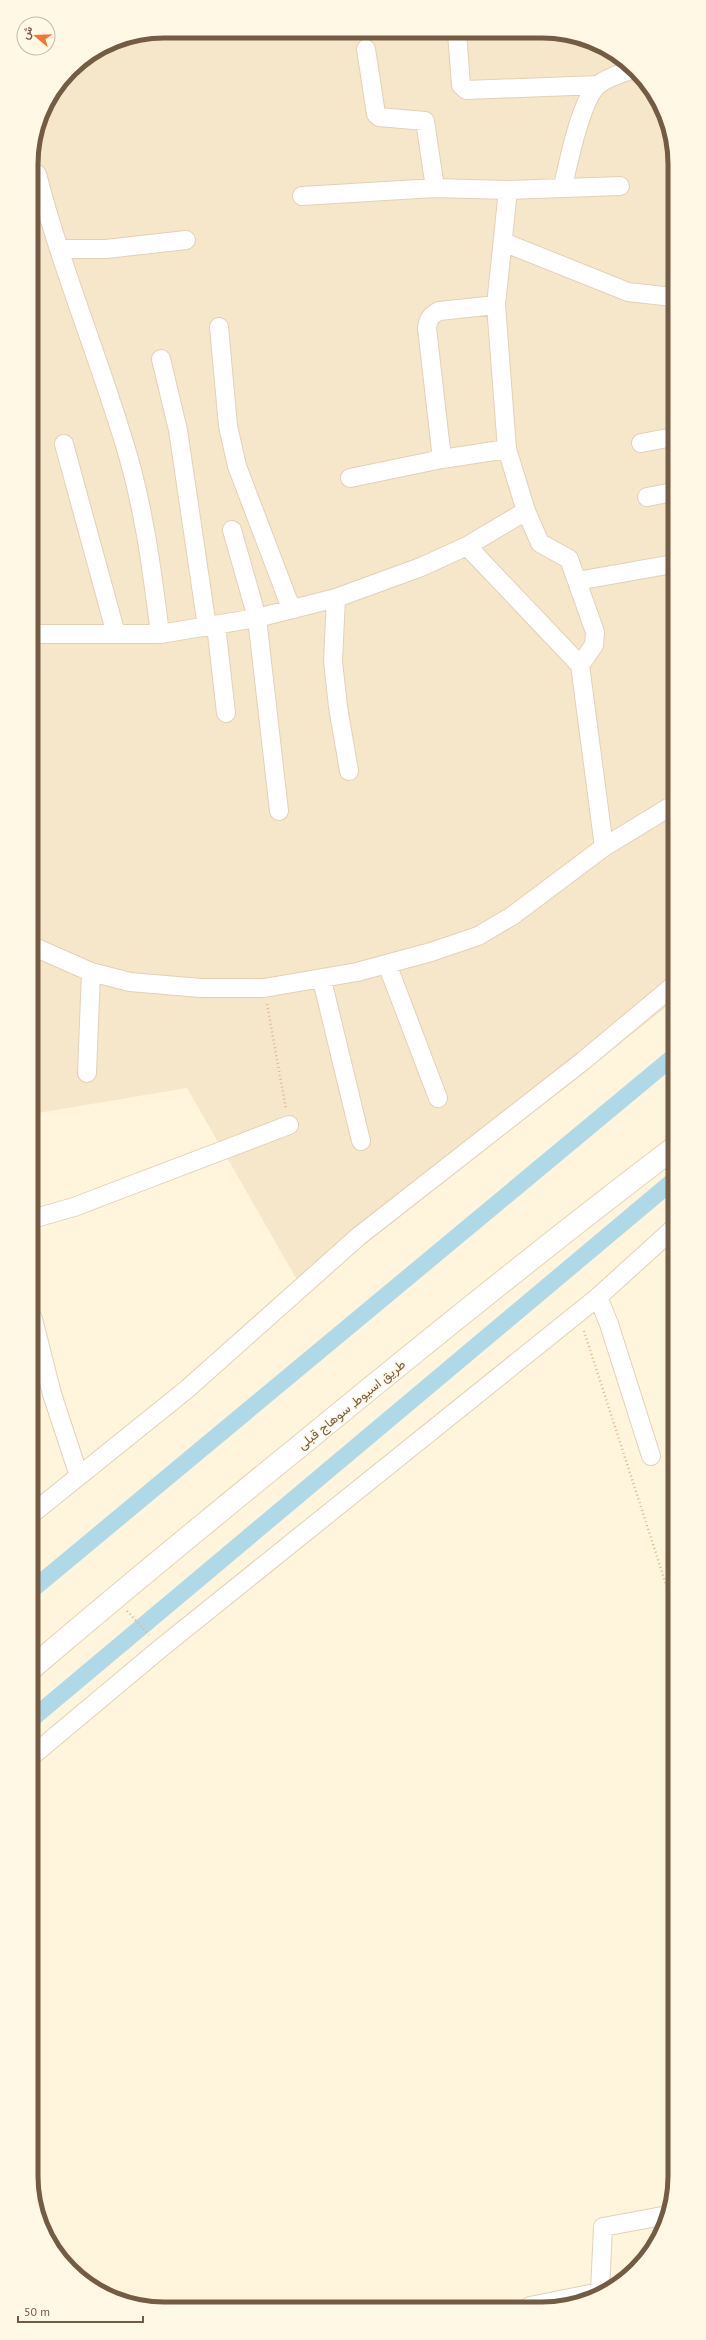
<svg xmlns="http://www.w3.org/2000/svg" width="706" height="2340" viewBox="0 0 706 2340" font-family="'PT Sans',Vazirmatn,sans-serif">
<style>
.residential{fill:#f6e7ca}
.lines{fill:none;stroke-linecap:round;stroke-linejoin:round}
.canal{stroke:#b0d9e8;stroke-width:17}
.minor-casing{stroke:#e2d1b8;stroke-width:20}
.secondary-casing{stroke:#e7d3b6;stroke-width:24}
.path{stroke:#d9b896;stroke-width:2.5;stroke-dasharray:1 3;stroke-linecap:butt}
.minor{stroke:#fff;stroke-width:18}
.secondary{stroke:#fff;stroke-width:22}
.labels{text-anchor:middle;stroke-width:3;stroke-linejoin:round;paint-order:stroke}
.street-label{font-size:13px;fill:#745b44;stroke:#fff8e4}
.rim{fill:none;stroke:#745b44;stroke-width:5}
</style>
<rect width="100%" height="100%" fill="#fef5dc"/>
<!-- residential -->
<path class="residential" d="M164,31l404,3 40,15 28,21 25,35 11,33 1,864 -369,290 -117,-204 -155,26 -1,-958 10,-43 29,-43 43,-29z"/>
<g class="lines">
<!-- canal -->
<path class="canal" d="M33,1589l640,-532
M33,1718l641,-538"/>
<defs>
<path id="minor" d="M457,33l4,52 5,5 132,-5
M366,49l10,65 3,3 46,4 10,67
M31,171l6,3c23,90 59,176 86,265 20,62 29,130 37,195l97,-16 79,-20 85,-31 46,-21 113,119 24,182
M563,186c5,-22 18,-87 35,-101 9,-8 25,-12 36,-16
M508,190l112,-4
M302,196l133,-8 73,2 -12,115 11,144 19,62 -59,35
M503,242l125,50 45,5
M60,249h46l80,-9
M496,305l-57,6c-8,4 -11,8 -12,17l15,131 65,-10
M219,327l9,99 9,40 54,142
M161,359l17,71 29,197
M641,443l32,-6
M64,444l52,190
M350,478l92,-19
M647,497l26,-5
M526,511l14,32 29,16 26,73 -1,13 -14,20
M232,530l25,88 22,193
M577,581l96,-17
M336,598l-3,63 5,46 11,64
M216,625l10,88
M32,634h128
M32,946l59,26 39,10 35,3 36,3h63l93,-16 74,-20 47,-16 34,-20 92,-69 69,-42
M387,964l51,134
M322,980l39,161
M87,1073l4,-101
M32,1219l42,-12 215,-82
M598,1297l11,27 42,132
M33,1319l19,75 27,82
M33,1513l153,-123 173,-154 224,-175 90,-75
M33,1755l128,-107 437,-351 76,-69
M530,2306l70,-14 3,-65 65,-12"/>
<path id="secondary" d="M33,1667c88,-75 178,-149 268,-222 123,-101 246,-201 373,-297"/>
</defs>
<!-- minor casing -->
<use href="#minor" class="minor-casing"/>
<!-- secondary casing -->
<use href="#secondary" class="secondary-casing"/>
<!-- path -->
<path class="path" d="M267,1004l19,105
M584,1331l90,278
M127,1611l22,24"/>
<!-- minor -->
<use href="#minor" class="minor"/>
<!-- secondary -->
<use href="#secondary" class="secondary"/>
</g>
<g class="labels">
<!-- street labels -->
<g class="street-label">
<text transform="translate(351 1404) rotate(-39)" y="5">طريق اسيوط, سوهاج قبلى</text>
</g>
</g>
<!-- crop -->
<path d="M0 0H706V2340H0ZM164 38H542A126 126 0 0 1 668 164V2176A126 126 0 0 1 542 2302H164A126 126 0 0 1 38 2176V164A126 126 0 0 1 164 38Z" fill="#fff8e4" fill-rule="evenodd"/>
<path class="rim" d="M164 38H542A126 126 0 0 1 668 164V2176A126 126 0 0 1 542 2302H164A126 126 0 0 1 38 2176V164A126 126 0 0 1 164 38Z"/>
<!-- north arrow -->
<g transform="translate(36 36) rotate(289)"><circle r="19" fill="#fff8e4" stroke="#c7b9a4"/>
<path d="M0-3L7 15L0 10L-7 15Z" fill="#f27737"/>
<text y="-6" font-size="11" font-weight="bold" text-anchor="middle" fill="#745b44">ش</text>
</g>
<!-- scale -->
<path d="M18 2316v6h125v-6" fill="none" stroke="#745b44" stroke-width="2"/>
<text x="24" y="2316" font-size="12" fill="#745b44" stroke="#fff8e4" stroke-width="3" paint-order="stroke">50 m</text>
</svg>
